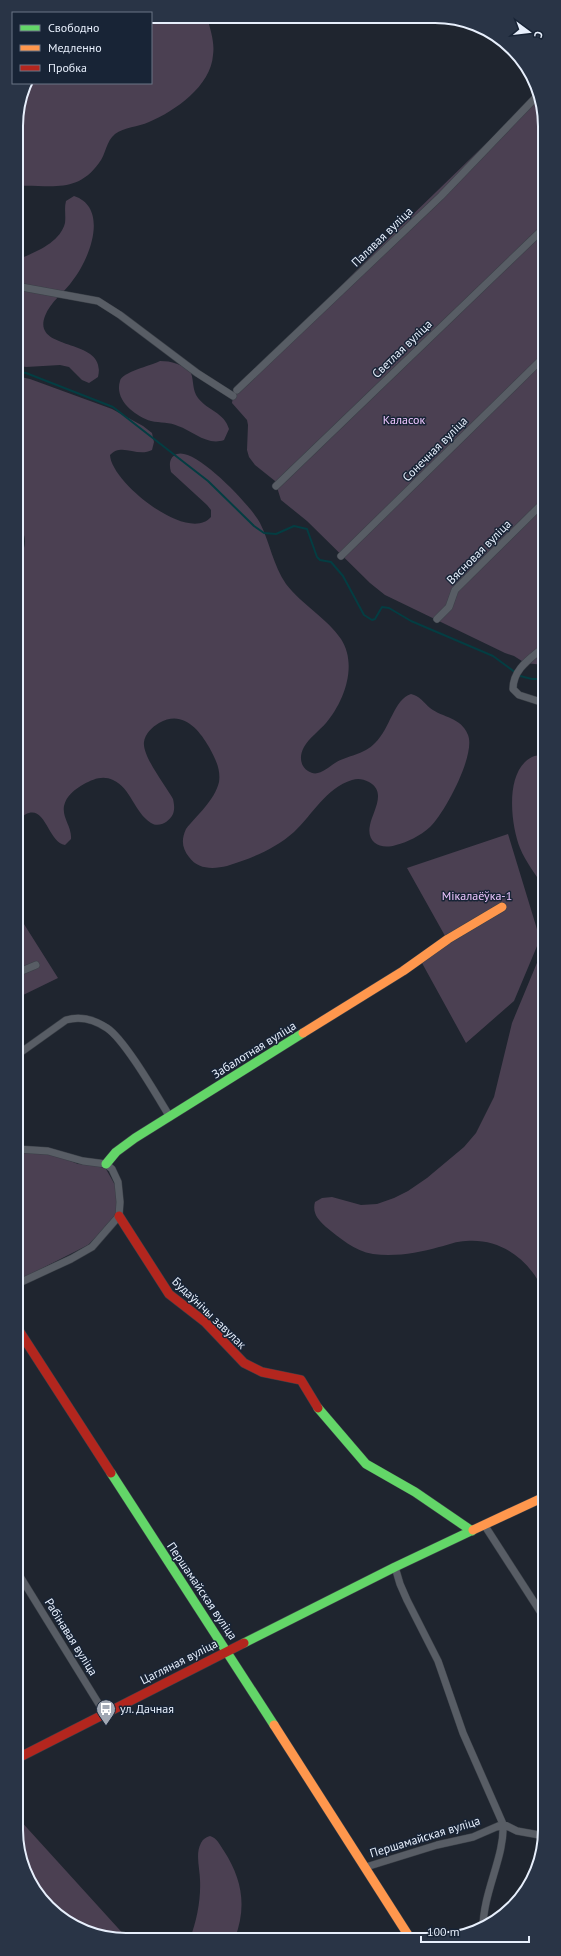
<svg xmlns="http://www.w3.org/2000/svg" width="561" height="1956" viewBox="0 0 561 1956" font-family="'PT Sans',sans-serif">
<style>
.green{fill:#4b4052}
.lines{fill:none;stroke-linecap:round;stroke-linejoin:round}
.stream{stroke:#043d42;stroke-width:2}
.street-casing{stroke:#3b4048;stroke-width:8}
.fast-casing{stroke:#3b4048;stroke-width:10}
.slow-casing{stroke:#3b4048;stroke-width:10}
.jam-casing{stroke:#3b4048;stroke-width:10}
.street{stroke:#585d65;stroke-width:7}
.fast{stroke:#63d668;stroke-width:9}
.slow{stroke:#ff974d;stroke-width:9}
.jam{stroke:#b3261e;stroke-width:9}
.labels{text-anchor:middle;stroke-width:3;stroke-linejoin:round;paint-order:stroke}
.street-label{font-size:12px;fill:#e7effc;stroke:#182436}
.park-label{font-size:12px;fill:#eec6ff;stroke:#182436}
.poi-label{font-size:12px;fill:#e7effc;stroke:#182436;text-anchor:start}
.rim{fill:none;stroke:#e7effc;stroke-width:2}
</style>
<rect width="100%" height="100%" fill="#1f252f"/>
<!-- green -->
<path class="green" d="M151,16l56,1c3,12 8,25 6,38 -2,31 -38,56 -64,67 -11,5 -25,5 -34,12 -9,7 -9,20 -16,29 -23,32 -50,21 -83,23v-67l9,-36h126z
M537,94l6,11 1,560 -19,-2 -11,-7 -9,-3 -120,-58 -15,-12 -63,-62 -26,-21 -6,-19 -20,-16 -6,-8 -2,-7 1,-25 -1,-5 -15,-17 1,-7 4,-6 166,-166z
M74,196c36,12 15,64 -1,84 -8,12 -23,22 -28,36 -14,37 63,20 53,61l-9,6 -7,-3 -13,-13 -9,-2 -34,2 -10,-2v-105c18,-7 44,-17 49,-37 1,-8 -1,-15 1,-22z
M160,361c11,0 23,3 31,12 3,8 1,17 7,25 10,13 26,14 31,31l-5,11c-17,6 -31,-9 -46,-14 -8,-4 -18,-3 -27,-5 -16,-5 -37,-21 -31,-40 2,-9 30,-15 40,-20z
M16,376l14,3 82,30 31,17 9,7 2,9 -2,8c-15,8 -30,-8 -42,5 1,27 78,89 101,62v-7l-4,-5 -36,-33c-2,-7 -2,-15 6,-18 19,-7 75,53 83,69 10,20 13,42 26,61 16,21 41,34 55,55 17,26 3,63 -15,84 -7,8 -17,15 -22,24 -5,9 -4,19 4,24 10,7 19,-3 27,-8 13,-8 29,-8 40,-20 15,-14 19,-44 36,-49 9,2 12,8 19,14 13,10 31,9 38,27 8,19 -23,78 -38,92 -10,9 -22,15 -34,18 -15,5 -30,-2 -26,-20 3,-14 17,-33 -1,-43 -6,-3 -11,-4 -17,-2 -26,8 -39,34 -58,52 -19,17 -42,26 -67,34 -13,3 -29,4 -38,-9 -7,-9 -8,-17 -3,-28 11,-14 29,-29 33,-47 2,-13 -4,-24 -10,-35 -11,-19 -27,-37 -50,-24 -7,4 -14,11 -15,19 -2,14 22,44 29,57 1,5 2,9 0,15 -4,8 -14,14 -22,9 -17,-11 -20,-35 -38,-43 -10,-5 -20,-1 -29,4 -9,5 -18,12 -20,22 -2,12 8,21 7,33l-6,6c-19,-3 -20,-52 -48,-24l1,-45 -1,-215c9,-10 12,-27 0,-36z
M544,755v133c-8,-14 -18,-25 -24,-40 -9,-22 -16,-77 12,-91 3,-2 8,-1 12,-2z
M508,834l32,105 -26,62 -48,42 -44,-80 27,-20 -42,-75z
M17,913l41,65 -41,20z
M544,946v236l-2,14 2,3v93c-14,-32 -43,-54 -78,-51 -9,0 -18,4 -27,6 -21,6 -44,10 -66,7 -19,-3 -33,-16 -47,-27 -8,-7 -14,-14 -11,-25l7,-4 10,-1 29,8 16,-1 17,-6 14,-7 19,-13 37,-31 12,-14 18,-36 18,-74z
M17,1152h21l20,4 20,8 18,1 10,4 9,16 3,20 -3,10 -9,12 -18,18 -71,36z
M18,1818l109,120h-22l-57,-30 -30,-57z
M210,1836c7,2 10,9 14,15 18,28 23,55 11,87h-45c7,-17 11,-40 10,-58 0,-11 -5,-26 1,-37 2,-4 5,-6 9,-7z"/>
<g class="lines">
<!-- stream -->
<path class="stream" d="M16,372l10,1 87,34 95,74 46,45 10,7 12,1 18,-8 13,3 10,28 3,3 11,2 12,14 21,39 8,5 3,-1 7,-12 7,1 22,13 82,35 27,20 12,3h12"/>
<defs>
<path id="street" d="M16,286l82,15 22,14 77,58 36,23
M237,390l204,-194 97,-101
M276,486l267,-257
M341,556l202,-198
M437,619l12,-12 6,-17 88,-87
M544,647c-14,12 -31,22 -31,42l6,6 25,8
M17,973l19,-8
M17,1055l49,-35c14,-4 29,0 41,8 18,12 50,68 63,89
M17,1149l31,2 35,10 23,3 6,5 6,13 2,20 -1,14 -27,31 -21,12 -54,25
M485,1526l60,93
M395,1567l5,17 7,16 31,61 25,72 40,91c2,32 -20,68 -20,104
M18,1573l87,141
M503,1824l14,7 28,5
M366,1867l71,-22 36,-8 30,-13"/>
<path id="fast" d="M106,1164l10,-12 19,-14 168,-105
M318,1408l48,56 49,28 57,39
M111,1473l163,252
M244,1643l151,-76 78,-37"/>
<path id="slow" d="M303,1033l100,-62 45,-32 54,-32
M473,1530l71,-33
M274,1725l136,213"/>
<path id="jam" d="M119,1216l50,78 36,28 39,41 18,9 39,8 17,28
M18,1329l93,144
M18,1758l226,-115"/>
</defs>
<!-- street casing -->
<use href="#street" class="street-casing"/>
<!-- fast casing -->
<use href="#fast" class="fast-casing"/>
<!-- slow casing -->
<use href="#slow" class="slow-casing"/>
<!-- jam casing -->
<use href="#jam" class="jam-casing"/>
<!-- street -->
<use href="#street" class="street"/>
<!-- fast -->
<use href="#fast" class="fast"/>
<!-- slow -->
<use href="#slow" class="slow"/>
<!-- jam -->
<use href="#jam" class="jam"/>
</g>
<!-- icons -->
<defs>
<symbol id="bus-pin" viewBox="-11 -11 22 30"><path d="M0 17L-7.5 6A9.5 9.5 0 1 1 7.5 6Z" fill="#a1a8b4" stroke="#182436"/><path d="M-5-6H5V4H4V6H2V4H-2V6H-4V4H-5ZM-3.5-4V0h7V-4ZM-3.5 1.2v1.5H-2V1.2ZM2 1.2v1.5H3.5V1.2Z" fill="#fff"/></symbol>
</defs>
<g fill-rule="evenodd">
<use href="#bus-pin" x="95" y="1698" width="22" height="30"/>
</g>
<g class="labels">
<!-- street labels -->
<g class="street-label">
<text transform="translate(382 237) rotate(-44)" y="4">Палявая вуліца</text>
<text transform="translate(402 349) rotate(-44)" y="4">Светлая вуліца</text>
<text transform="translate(435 449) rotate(-45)" y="4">Сонечная вуліца</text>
<text transform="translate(479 552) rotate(-45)" y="4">Вясновая вуліца</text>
<text transform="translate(254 1050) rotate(-32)" y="4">Забалотная вуліца</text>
<text transform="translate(209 1313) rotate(44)" y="4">Будаўнічы завулак</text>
<text transform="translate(202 1591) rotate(56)" y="4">Першамайская вуліца</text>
<text transform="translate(71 1637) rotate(58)" y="4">Рабінавая вуліца</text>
<text transform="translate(179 1662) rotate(-27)" y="4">Цагляная вуліца</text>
<text transform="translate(425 1837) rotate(-17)" y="4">Першамайская вуліца</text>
</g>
<!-- park labels -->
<g class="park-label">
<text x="404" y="424">Каласок</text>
<text x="477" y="900">Мікалаёўка-1</text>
</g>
<!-- poi labels -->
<g class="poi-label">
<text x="120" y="1713">ул. Дачная</text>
</g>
</g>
<!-- crop -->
<path d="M0 0H561V1956H0ZM126 23H435A103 103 0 0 1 538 126V1830A103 103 0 0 1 435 1933H126A103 103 0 0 1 23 1830V126A103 103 0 0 1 126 23Z" fill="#293446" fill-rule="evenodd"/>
<path class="rim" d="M126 23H435A103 103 0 0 1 538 126V1830A103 103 0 0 1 435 1933H126A103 103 0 0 1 23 1830V126A103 103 0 0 1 126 23Z"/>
<!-- legend -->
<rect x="12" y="12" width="140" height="72" fill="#182436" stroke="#6b7585"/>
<rect x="20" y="25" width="20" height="6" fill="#63d668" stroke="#6b7585"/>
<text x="48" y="32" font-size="12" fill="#e7effc">Свободно</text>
<rect x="20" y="45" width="20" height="6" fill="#ff974d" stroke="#6b7585"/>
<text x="48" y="52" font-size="12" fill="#e7effc">Медленно</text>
<rect x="20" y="65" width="20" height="6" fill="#b3261e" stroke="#6b7585"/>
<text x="48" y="72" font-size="12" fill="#e7effc">Пробка</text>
<!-- north arrow -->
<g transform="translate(529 32) rotate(105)" stroke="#182436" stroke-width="3" paint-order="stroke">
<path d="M0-3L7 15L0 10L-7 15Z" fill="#e7effc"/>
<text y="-6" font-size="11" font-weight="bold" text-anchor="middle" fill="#e7effc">С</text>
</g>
<!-- scale -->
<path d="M421 1936v6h108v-6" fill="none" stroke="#e7effc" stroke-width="2"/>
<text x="427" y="1936" font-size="12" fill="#e7effc" stroke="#182436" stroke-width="3" paint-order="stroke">100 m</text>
</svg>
